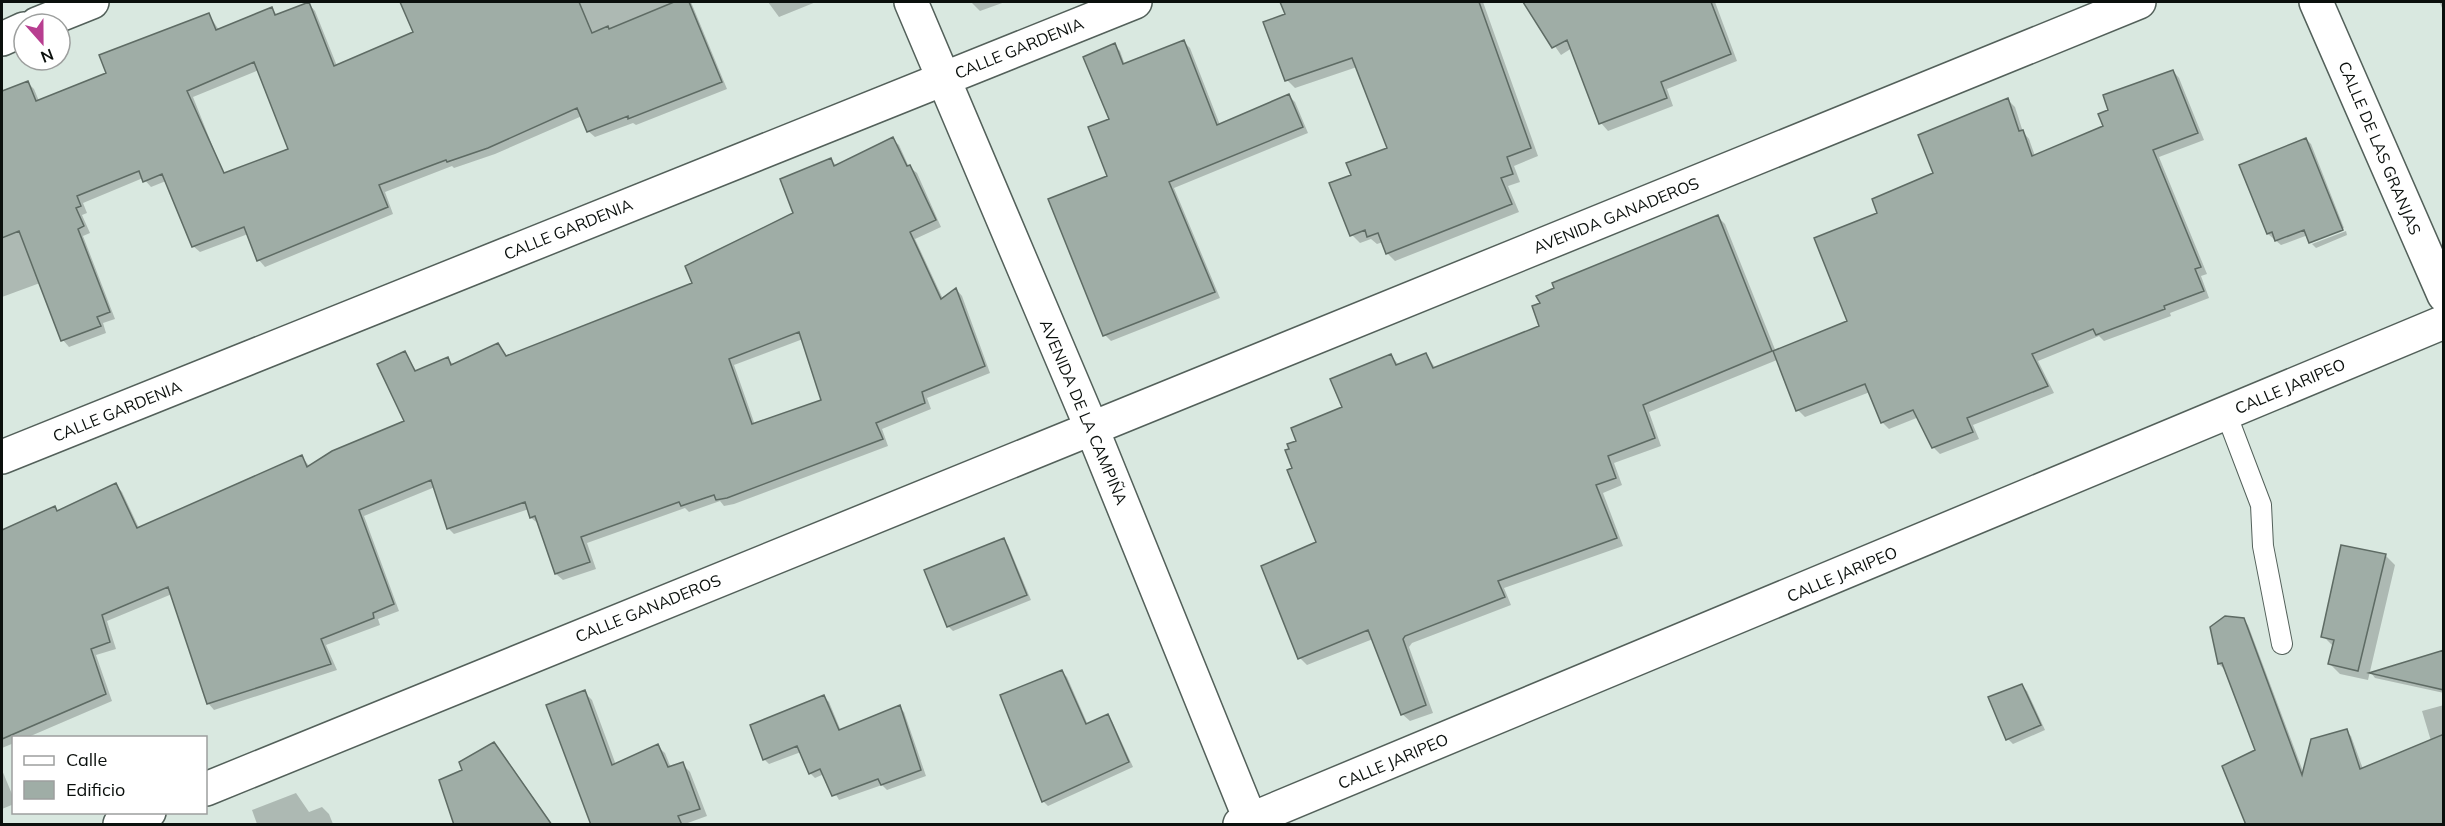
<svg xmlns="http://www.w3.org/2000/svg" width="2445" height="826" viewBox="0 0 2445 826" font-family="Mulish,sans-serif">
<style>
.shadow{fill:#0003;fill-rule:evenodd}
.building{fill:#9fada6;stroke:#5e6b64;stroke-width:1.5;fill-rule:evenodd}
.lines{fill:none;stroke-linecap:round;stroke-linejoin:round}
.lane-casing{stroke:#53605a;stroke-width:22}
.street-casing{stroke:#53605a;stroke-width:36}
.lane{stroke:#fff;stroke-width:20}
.street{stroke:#fff;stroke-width:33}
.labels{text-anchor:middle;stroke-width:5;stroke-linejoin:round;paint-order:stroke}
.street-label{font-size:16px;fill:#0b100d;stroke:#fff}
</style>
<rect width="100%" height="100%" fill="#d9e8e0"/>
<!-- shadow -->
<path class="shadow" d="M401,2h290l36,87 -91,36 -3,-2 -38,14 -7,-6 -6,-15 -87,38 -41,14 -2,-2 -67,26 8,22 -128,53 -6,-7 -11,-26 -48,18 -7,-6 -27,-65 -15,6 -8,-9 -60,25 4,10 -5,2 8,18 -7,3 32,83 -12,4 3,10 -37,14 -6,-7 -23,-57 -38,14v-205l25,-10 7,7 5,12 69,-28 101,-58 10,15 53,-21 6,7 31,-12 6,7 22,55 78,-33zM259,70l31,79 -73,28 -1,-22 -23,-58z
M768,2h48l-37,15z
M971,2h34l-25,9z
M1290,2h43l13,30 69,-28 -1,-2h69l55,154 -24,10 6,16 -12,4 11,26 -124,49 -8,-8 -4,-11 -6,2 -6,-5 -11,4 -8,-8 1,-60 36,-26 -32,-82 -62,21 -8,-8v-65l-4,-11z
M1524,2h191l22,59 -70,28 6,17 -65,25 -7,-8 -29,-75 -11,7z
M2444,2v11l-4,-10z
M1184,42l6,6 30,77 69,-29 6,6 13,31 -134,55 46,110 -109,43 -6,-6 -55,-136 59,-23 5,-131 6,6 5,14z
M2173,71l6,7 25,62 -45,17 48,117 -6,2 8,22 -39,15 1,3 -67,25 -5,-5 -61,25 16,32 -81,32 6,14 -39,15 -7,-7 -14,-30 -30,12 -7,-7 -12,-30 -65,25 -7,-7 -21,-50 -128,52 12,34 -47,17 8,22 -19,8 20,53 -119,42 7,17 -99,38 -3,4 24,66 -23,8 -8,-7 -29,-75 -66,26 -7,-7 18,-115 -24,-74 4,-27 46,-34 47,-52 8,9 27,-11 10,15 105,-42 177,-110 7,7 51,128 73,-31 30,-108 56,-40 73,-73 7,7 8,25 6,7 6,17 70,-29 5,-16z
M892,139l7,6 10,22 8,6 24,54 -26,12 28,60 13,-10 6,7 28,77 -63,25 4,11 -49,20 6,17 -154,58 -10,2 -4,-5 -31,11 -4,-4 -98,35 9,26 -33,11 -7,-6 -17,-50 -8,-6 -2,-9 -75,25 -6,-6 -13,-41 -71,29 35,95 -21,8 2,6 -54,20 11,25 -123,40 -6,-7 -36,-109 -65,27 9,28 -20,6 16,46 -86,37h-12v5l-12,5v-216l52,-24 5,4 57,-27 6,7 17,36 163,-71 8,10 96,-45 -1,-69 12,19 31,-13 6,6 44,-20 10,12 186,-74 101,-69 36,-54 6,6zM803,339l20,62 -68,24 -21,-60z
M2306,139l5,5 33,84 -33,15 -3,-8 -27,10 -13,-11z
M2346,231l1,4 -31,13 -4,-4z
M1003,540l5,5 23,55 -78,31 -5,-5z
M2385,555l10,10 -27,115 -28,-6 -10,-10 3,-18 -10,-10z
M2243,620l5,5 56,149 42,-43 5,5 12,33 68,-28 -9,-30 22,-6v119h-143l-44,-73 -33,-82 -5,-5 -7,-36z
M2444,652v41l-69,-15 -3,-4z
M1062,672l5,5 21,48 19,-9 5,5 21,46 -85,39 -5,-5z
M2022,686l5,5 18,39 -32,14 -5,-5z
M584,692l8,8 24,65 41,-19 8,7 6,15 11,-4 8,8 17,44 -22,8h-92z
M824,697l5,5 12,29 58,-24 5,5 22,64 -39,14 -5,-5 -43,15 -15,-26 -9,4 -5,-5 -9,-21 -32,12 -5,-5z
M494,744l6,6 52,74h-96l8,-53z
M2,770l12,29v5l-12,5z
M296,793l13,19 13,-5 7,7 4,10h-76l-5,-14z"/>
<!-- building -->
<path class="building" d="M309,2l25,64 79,-34 -13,-30h179l13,31 16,-7 1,3 65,-27h15l33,80 -94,37v-3l-41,16 -10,-24 -89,40 -41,14 -1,-2 -67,25 9,22 -131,54 -13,-34 -52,20 -30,-73 -19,8 -4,-11 -62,25 4,10 -5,2 8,18 -6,3 32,83 -13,5 4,9 -40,15 -42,-110 -17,7v-147l26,-10 8,20 70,-28 -7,-18 110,-42 7,17 56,-23 3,8zM254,62l34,87 -64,24 -37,-82z
M1280,2h199l52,146 -24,9 6,17 -12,4 11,26 -126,50 -8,-21 -11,4 -2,-7 -15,6 -21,-53 22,-8 -5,-12 41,-15 -35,-90 -67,23 -22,-59 22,-8z
M1523,2h188l20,52 -70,28 6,16 -68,26 -32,-84 -15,8z
M1184,40l33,85 72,-31 14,33 -134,55 46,110 -112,44 -55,-137 59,-23 -19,-49 21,-8 -26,-62 32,-14 8,21z
M2173,70l25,63 -45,17 48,117 -6,2 9,22 -40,15 1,3 -69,26 -3,-6 -61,25 16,32 -81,32 6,14 -41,16 -19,-38 -32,13 -16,-39 -69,27 -23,-60 74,-30 -33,-83 63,-25 -5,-14 61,-26 -15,-38 90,-37 11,33 4,-1 9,26 71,-30 -5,-12 10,-4 -5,-15z
M893,137l14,29 3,-1 26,55 -26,12 31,67 15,-11 29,78 -63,26 3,11 -49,20 7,16 -156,59 -11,2 -2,-5 -33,11 -2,-4 -98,35 9,25 -35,12 -20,-58 -5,2 -5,-16 -78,27 -16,-49 -72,30 35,94 -21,9 1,5 -53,21 10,25 -124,40 -39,-117 -66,28 8,27 -19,7 15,45 -104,45v-209l53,-24 2,5 59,-28 21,45 165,-73 5,12 25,-16 72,-30 -27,-57 28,-13 10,20 33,-14 3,8 47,-22 8,13 186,-73 -7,-17 108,-53 -13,-34 51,-21 3,8zM799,332l22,68 -69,24 -23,-65z
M2306,138l37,92 -34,13 -5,-13 -29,11 -3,-9 -5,2 -28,-69z
M1718,215l54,136 -129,54 12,33 -47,18 8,22 -20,7 21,53 -119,43 7,16 -100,39 -2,3 23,66 -25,10 -33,-85 -70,29 -37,-93 55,-24 -29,-72 5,-2 -7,-18 4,-1 -2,-5 9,-3 -5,-13 51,-21 -12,-28 61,-25 5,11 30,-12 7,15 106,-42 -7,-20 8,-3 -4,-7 18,-8 -2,-5z
M1004,538l23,57 -80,32 -23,-57z
M2341,545l45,9 -28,117 -30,-7 6,-24 -13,-3z
M2225,616l19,2 58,157 9,-36 36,-10 13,40 84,-35v91h-198l-24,-59 33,-16 -33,-87 -4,1 -8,-37z
M2444,650v40l-75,-17z
M1062,670l24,54 22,-10 21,48 -87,40 -42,-107z
M2022,684l19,41 -35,15 -18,-43z
M585,690l27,75 46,-21 10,23 15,-5 17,47 -22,7 4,9h-91l-45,-120z
M824,695l15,35 61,-25 21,65 -40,15 -3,-6 -46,17 -12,-27 -11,5 -12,-28 -34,14 -13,-35z
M494,742l58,83h-98l-15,-45 23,-10 -3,-8z"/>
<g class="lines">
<defs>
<path id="lane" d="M2226,413l35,92 2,41 19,98"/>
<path id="street" d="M911,2l181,427 160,395
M2316,2l128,293
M37,24l55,-22
M2,39l22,-10
M2,457l1133,-455
M206,789l1933,-787
M120,824l29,-12
M1240,824l1204,-502"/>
</defs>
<!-- lane casing -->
<use href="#lane" class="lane-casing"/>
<!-- street casing -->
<use href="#street" class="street-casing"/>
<!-- lane -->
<use href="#lane" class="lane"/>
<!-- street -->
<use href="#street" class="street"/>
</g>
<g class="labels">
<!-- street labels -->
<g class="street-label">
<text transform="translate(1019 48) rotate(-22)" y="6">CALLE GARDENIA</text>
<text transform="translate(2380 148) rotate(67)" y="6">CALLE DE LAS GRANJAS</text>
<text transform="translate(1616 215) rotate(-22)" y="6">AVENIDA GANADEROS</text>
<text transform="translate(568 229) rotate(-22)" y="6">CALLE GARDENIA</text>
<text transform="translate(2290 386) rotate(-23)" y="6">CALLE JARIPEO</text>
<text transform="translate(117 411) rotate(-22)" y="6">CALLE GARDENIA</text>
<text transform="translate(1084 412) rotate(67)" y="6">AVENIDA DE LA CAMPIÑA</text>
<text transform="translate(1842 574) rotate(-23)" y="6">CALLE JARIPEO</text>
<text transform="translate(648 608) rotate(-22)" y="6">CALLE GANADEROS</text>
<text transform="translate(1393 761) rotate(-23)" y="6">CALLE JARIPEO</text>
</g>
</g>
<!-- border -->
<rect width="2445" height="826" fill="none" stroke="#0b100d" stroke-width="6"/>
<!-- legend -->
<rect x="12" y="736" width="195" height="78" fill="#ffffff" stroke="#9d9f9e" stroke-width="1.5"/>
<rect x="24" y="756" width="30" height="9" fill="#ffffff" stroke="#9d9f9e" stroke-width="1.5"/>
<text x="66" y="766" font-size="18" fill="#0b100d">Calle</text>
<rect x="24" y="781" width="30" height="18" fill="#9fada6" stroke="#9d9f9e" stroke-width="1.5"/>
<text x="66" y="796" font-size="18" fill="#0b100d">Edificio</text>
<!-- north arrow -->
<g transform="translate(42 42) rotate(159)"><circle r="28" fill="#ffffff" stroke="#9d9f9e" stroke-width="1.5"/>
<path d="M0-4.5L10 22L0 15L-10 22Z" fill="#b83e90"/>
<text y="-9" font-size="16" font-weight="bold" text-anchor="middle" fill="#0b100d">N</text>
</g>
</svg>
